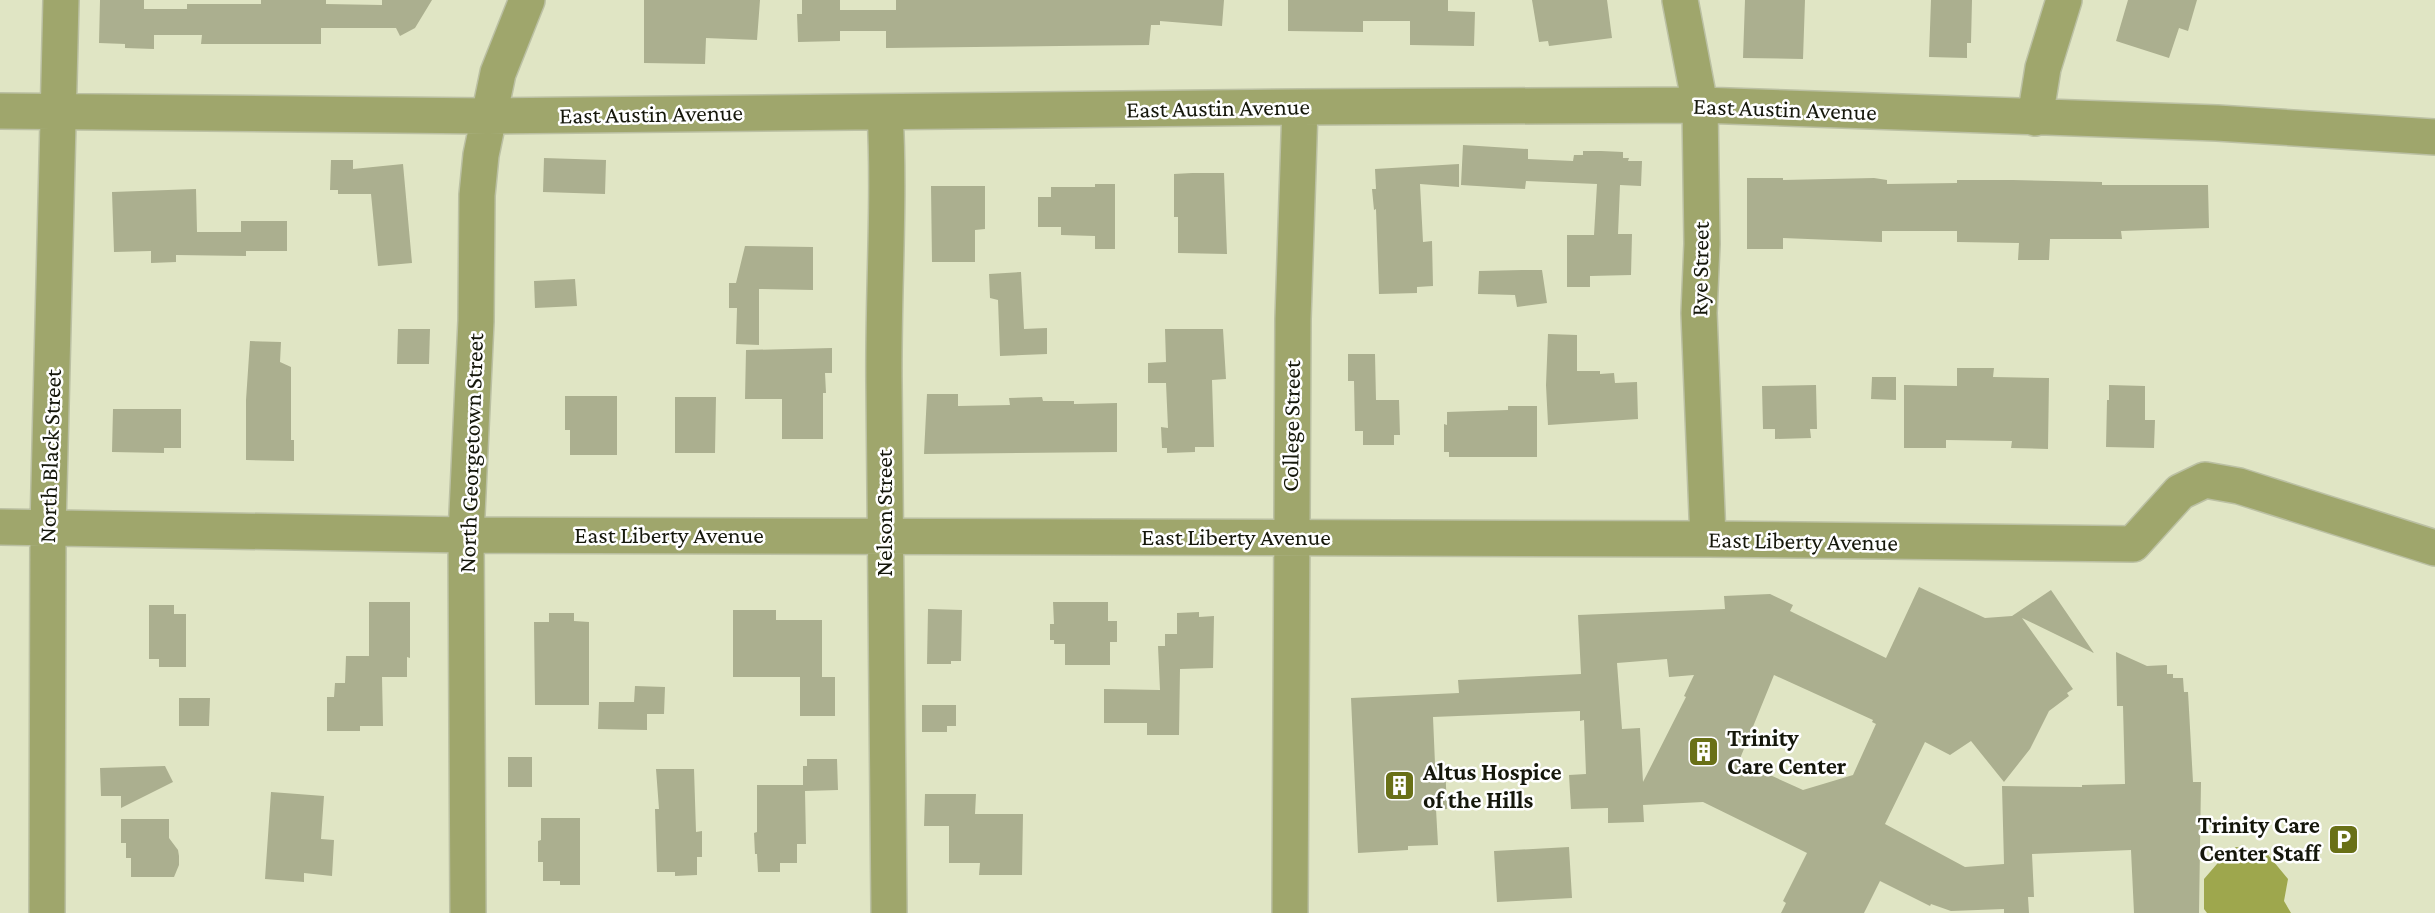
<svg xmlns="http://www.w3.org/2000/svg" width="2435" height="913" viewBox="0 0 2435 913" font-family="'Crimson Pro',serif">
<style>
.forest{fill:#9ea74d}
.building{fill:#abaf8f;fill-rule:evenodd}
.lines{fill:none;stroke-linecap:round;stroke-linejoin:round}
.minor-casing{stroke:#bbc0a3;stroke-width:38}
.minor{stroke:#9fa66c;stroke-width:35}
.labels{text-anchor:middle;stroke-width:5;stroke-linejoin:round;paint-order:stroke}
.street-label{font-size:24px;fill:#15170b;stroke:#fff}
.poi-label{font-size:24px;font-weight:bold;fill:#15170b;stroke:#fff;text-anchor:start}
</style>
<rect width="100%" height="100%" fill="#e0e5c4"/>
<!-- forest -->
<path class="forest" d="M2236,847l28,3 24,29 -4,22 7,12h-84l-3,-4v-30l19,-22z"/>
<!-- building -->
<path class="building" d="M100,0h44v9h43v-5h74v-4h65v4l56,1v-5h50l-17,28 -15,8 -4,-8h-75v16h-120l1,-9h-48v14l-29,-1v-4l-26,-1z
M644,0h116l-3,40 -51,-2 -1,26 -61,-1z
M802,0h38v10h56v-10h328l-2,26 -62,-5v4h-9l-2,20 -263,3v-17h-46v10l-42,1 -1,-28h5z
M1288,0h160v11l27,1 -1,34 -64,-1v-24h-47v11l-75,-1z
M1532,0h75l5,38 -63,8 -1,-5 -9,1z
M1745,0h60l-2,59 -60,-1z
M1931,0h41l-1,43h-4v15l-38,-1z
M2128,0h69l-9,31 -9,-3 -10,30 -53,-17z
M1463,145l65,4v10l45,2 1,-6h9v-4h18l22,1v6h6l-1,3h14l-1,25 -21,-1 -2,49h14l-1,41 -41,1v11h-23v-52h27l3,-51 -71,-3 -1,8 -64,-4z
M544,158l62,2 -1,34 -62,-2z
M331,160h22v9l50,-5 9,99 -34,3 -7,-72h-33v-4h-8z
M1459,164v23l-39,-3 3,58 9,-1 1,45 -16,1v6l-38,1 -3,-85 -2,1 -2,-21h4l-1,-20z
M1192,173h32l3,81 -49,-1v-36h-4v-43z
M1747,178h36v2l91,-2 13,2v4l70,-1v-3h56l89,2v3h106l1,43 -88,3 1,8h-72l-1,21h-31l1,-17 -62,-1v-11h-75v11l-99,-4v11h-36z
M1095,184h20v65h-20v-13l-34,-1v-8h-23v-30h13v-10h44z
M931,186h54v43l-10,1v32h-43z
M196,189l1,43h44v-11h46v30h-41v5l-70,-1v7l-25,1v-12l-37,1 -2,-60z
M745,246l68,1v43l-54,-1v56l-23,-1 1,-36h-8v-25h7z
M1522,270h20l5,33 -30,4 -2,-12 -37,-1 1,-23z
M1021,272l3,57 23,-1v26l-47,2 -2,-56 -8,-2 -1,-24z
M575,279l2,27 -42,2 -1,-27z
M398,329h32l-1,35h-32z
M1165,329h58l3,50 -14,1 2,67h-19v5l-28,1v-5h-5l-1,-21 7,1 -2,-45h-18v-20l18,-1z
M1548,334l29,1v36h23v3l14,-1 1,10 22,-1 1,37 -90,6 -2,-40z
M250,341l31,1 -1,20 11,5v73h3v21l-48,-1v-60z
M832,348v25h-7l1,20h-3v46h-41v-40h-37l1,-49z
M1348,354h27l1,46h23l1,35h-6v10h-31v-14h-8l-1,-50h-6z
M1957,368h37l-1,9 56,1 -1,71 -37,-1 1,-7 -66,-1v8h-42v-63l53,1z
M1872,377h24v23l-25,-1z
M1816,385l1,44h-7l1,9 -36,1v-10h-12l-1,-43z
M2109,385l36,1v34h10l-1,28 -48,-1 1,-47h2z
M927,394h31v12l52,-1 -1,-7 33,-1 1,4h31v3l43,-1v49l-193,2z
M565,396h52v59h-47v-25h-5z
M675,397h41l-1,56h-40z
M1508,406h29v51h-88v-5h-5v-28l3,1v-13l61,-2z
M113,409h68v39h-17v5l-52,-1z
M1919,587l66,31 27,-2 39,-26 43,63 -72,-35 51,71 -6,4 2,3 -20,15 -19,38 -26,33 -33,-41 -21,14 -25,-13 -40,82 80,43 39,-3 -2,-78 80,1v-2l43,-1 -2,-78h-6l-1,-54 31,14 20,-1v9h6v4h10l1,14h4l5,90h8l-2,131h-65l-3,-63 -99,4 2,43h-6l1,16h-25v-4l-53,2 -20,-7 -1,2 -50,-25 -16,32h-83l5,-10 -3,-2 24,-48 -104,-51 -60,3 1,17 -36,1v-15l-37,1 -2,-34 17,-1 -2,-54 -4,1v-10l-147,6 2,47 10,-1 2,46h-11l2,36 -30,1v4l-50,3 -7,-155 108,-5 -1,-13 123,-6 -3,-59 147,-6 -1,-13 46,-2 23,11 -3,6 96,47zM1667,659l2,18 25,-2 -10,21 2,1 -43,85 -3,-54 -18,1 -5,-66zM1774,675l99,45 -1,2 4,2 -23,51 -50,15 -64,-29z
M369,602h41v56l-3,-1v20h-25l1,49h-23v5h-33v-34h7l1,-14h10l1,-27h23z
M1053,602h55v19h9v21h-7v23h-45v-21h-11v-4h-4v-16h4z
M149,605h25v9h12v53h-27v-8h-10z
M928,609l34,1 -1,51h-10v3h-24z
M733,610h43v10h46v57h13v39h-35v-39h-67z
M1199,612v5l15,-1 -1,52 -33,1 -1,66h-32v-12h-43v-34l56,1 -2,-44h7v-12h12v-21z
M549,613h25v8l15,1v83h-54l-1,-83h15z
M635,686l30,1 -1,27h-17v16l-49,-1 1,-27h35z
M179,698h31l-1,28h-30z
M922,705h34v21h-9v6h-25z
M508,757h24v30h-24z
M807,759h30l1,31 -33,1 1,53h-9v19h-17v9h-22l-1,-18h-2l-1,-21 3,-1v-47h46v-19h4z
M165,766l8,16 -52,26v-12h-20l-1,-28z
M656,769h38l2,63 6,-1v26h-5v18l-22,1v-4h-18l-2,-63h4z
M271,792l53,4 -3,43 13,1 -2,36 -28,-3v9l-39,-3z
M925,794h51l-1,20h48l-1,61h-43l1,-12h-31v-37h-25z
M541,818h39v67h-20v-4h-17v-19h-5v-21l3,-1z
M121,819h48v19l9,12 1,6v9l-5,12h-43v-19h-5v-15h-5z
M1569,847l3,51 -75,4 -3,-51z"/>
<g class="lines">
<defs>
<path id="minor" d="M1680,0l20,105 2,139 -3,69 9,226
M0,111l488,5 812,-9 400,-2 517,18 218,14
M885,112c5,90 -2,180 -1,271 0,176 4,353 5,530
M2035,118l8,-50 21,-68
M0,527l466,8 1242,4 425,5 47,-52 25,-12 34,6 196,62
M47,913l1,-385 13,-528
M468,913l-2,-378 10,-214 1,-126 4,-40 17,-82 29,-73
M1290,913l3,-594 7,-212"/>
</defs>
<!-- minor casing -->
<use href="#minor" class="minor-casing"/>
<!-- minor -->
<use href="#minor" class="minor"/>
</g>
<!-- icons -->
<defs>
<symbol id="building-square" viewBox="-11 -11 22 22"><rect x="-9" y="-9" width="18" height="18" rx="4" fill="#697017" stroke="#fff"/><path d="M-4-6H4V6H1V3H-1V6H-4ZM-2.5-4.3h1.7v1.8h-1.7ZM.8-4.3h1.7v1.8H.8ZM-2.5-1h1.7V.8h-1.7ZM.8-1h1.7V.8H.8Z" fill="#fff"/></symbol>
<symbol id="parking-square" viewBox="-11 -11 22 22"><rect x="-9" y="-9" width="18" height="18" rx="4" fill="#697017" stroke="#fff"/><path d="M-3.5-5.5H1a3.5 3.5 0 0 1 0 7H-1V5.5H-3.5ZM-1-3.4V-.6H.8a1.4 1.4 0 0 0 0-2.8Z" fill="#fff"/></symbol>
</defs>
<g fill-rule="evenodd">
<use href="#building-square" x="1686" y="734" width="35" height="35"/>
<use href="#building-square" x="1382" y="768" width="35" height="35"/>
<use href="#parking-square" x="2326" y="822" width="35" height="35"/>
</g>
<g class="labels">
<!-- street labels -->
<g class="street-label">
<text transform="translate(1218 108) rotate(-1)" y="8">East Austin Avenue</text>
<text transform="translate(1785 109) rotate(2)" y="8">East Austin Avenue</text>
<text transform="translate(651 114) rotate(-1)" y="8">East Austin Avenue</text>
<text transform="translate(1700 269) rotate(-89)" y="8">Rye Street</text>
<text transform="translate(1291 426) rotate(-89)" y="8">College Street</text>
<text transform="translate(471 453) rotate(-88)" y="8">North Georgetown Street</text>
<text transform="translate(50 456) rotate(-88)" y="8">North Black Street</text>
<text transform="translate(884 513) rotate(-90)" y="8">Nelson Street</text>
<text x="669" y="543">East Liberty Avenue</text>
<text x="1236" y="545">East Liberty Avenue</text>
<text transform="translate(1803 541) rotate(1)" y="8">East Liberty Avenue</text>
</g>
<!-- poi labels -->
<g class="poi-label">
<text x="1727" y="746">Trinity<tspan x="1727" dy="28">Care Center</tspan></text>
<text x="1423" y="780">Altus Hospice<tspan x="1423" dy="28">of the Hills</tspan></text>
<text x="2320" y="833" text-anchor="end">Trinity Care<tspan x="2320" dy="28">Center Staff</tspan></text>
</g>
</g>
</svg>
